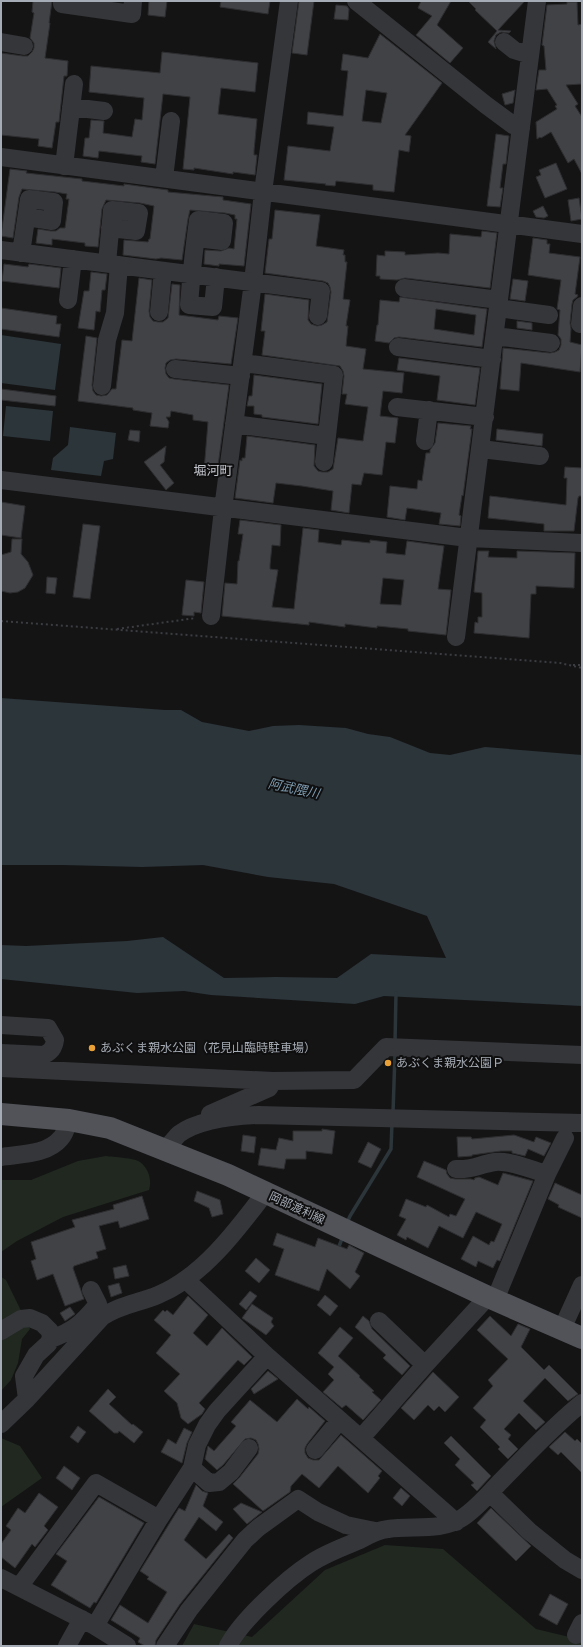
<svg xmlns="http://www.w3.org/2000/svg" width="583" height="1647" viewBox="0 0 583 1647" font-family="Lato,'Noto Sans JP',sans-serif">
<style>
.green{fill:#202820}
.water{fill:#2c353a}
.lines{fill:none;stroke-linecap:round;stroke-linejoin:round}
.stream{stroke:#2c353a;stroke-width:3.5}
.building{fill:#404245;stroke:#2e2e31;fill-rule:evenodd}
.path{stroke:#3b3d41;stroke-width:2;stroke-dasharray:2 3;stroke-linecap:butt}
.minor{stroke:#35363a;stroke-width:18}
.major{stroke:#515359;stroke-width:22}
.poi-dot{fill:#e9a137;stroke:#0f0f10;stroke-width:1.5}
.labels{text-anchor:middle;stroke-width:4;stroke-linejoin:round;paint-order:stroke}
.poi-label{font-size:12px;fill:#a6acb5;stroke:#0f0f10;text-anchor:start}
.street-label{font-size:12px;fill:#a6acb5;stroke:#0f0f10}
.neighbourhood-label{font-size:13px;fill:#c7cad1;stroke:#0f0f10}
.water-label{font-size:13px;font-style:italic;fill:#7e9baf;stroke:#0f0f10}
</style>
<rect width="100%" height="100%" fill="#141415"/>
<!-- green -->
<path class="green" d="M106,1156c7,1 29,2 34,6 9,7 12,18 9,28l-86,27 -46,24 -16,11v-72h30l47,-19z
M1,1277l5,3 24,49 -8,10 -4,24 -7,17 -10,11z
M1,1438l19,8 22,32 -41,29z
M385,1545l58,4 93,80 46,11v6h-400l12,-22 58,13 73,-67z"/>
<!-- water -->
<path class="water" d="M1,335l60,9 -6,46 -54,-7z
M6,406l47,5 -3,30 -47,-5z
M70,427l46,6 -3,26 -9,2 -3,15 -50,-6 2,-12 15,-13z
M1,698l164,12h16l21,12 47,9 24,-5 26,-1 47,3 22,6 22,3 40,16 20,2 35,-8 97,8v251l-198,-10 -29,8 -144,-9 -27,-4 -47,2 -136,-14v-34l25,1 101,-5 36,-4 61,41 52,-1 61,1 34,-24 75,4 -19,-42 -93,-32 -66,-7 -65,-12 -61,2 -79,-2h-62z"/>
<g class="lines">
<!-- stream -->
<path class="stream" d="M395,1043l1,-50
M393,1113l2,-60
M347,1223l3,-7 41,-67 1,-26
M338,1249l5,-13"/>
</g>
<!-- building -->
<path class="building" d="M33,1h19l-3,22h1l-5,35 23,3 -1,15h-3l-5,46h-3l-4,26 -14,-2 1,-7 -38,-4v-82l22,3h5l4,-4 2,-4v-5l-4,-5 4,-25 -2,-1z
M149,1h18l-2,16 -17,-2z
M221,1h49l-2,13 -48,-7z
M299,1h15l-7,54 -15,-2z
M421,1h30l-14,24 26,23 -13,15 -34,-28 16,-19 -14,-8z
M468,1h57l-27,29 13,1 -2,2 -8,-1 -5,3 -2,6 2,8 -8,-7 9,-11 -22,-21 1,-1z
M567,2h10l1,23 4,-1 -1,60 -15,1 12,19 -3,2 7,11v57l-8,-15 -6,4 -17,-31 -10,6 -1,-1 -3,2 -1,-17 21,-13 -2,-3 2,-1 -10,-16 -11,1 3,-20h7l-2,-24 -2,-1 5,-40 20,-1z
M336,5l11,1 2,3 -1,11 -14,-1z
M380,34l62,49 -37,52 6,1 -2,16 -10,-2 -5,42 -21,-2v-5l-37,-4 -1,5 -10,-1 1,-1 -42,-4 4,-34 42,5 4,-24 -27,-3 1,-12 35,4 5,-45 -7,-1 2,-16 25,4zM366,90l21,3 -6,30 -19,-2z
M162,52l96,11 -3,29 -34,-4 -3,26 39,5 -3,32v4h3l-2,20 -22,-3v2l-39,-6v2l-11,-1 7,-72 -27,-3 -8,70 -14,-2 1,-6 -43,-5 -1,7 -15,-2 2,-18h4l2,-18 13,1 -1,12 29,4 3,-18 7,1 2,-22 -55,-6 2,-26 69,7z
M515,90l-2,13 -8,2 -3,-11z
M496,134l13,2 -3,28h-3l-3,24h3l-3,19 -13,-1z
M556,163l11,26 -22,9 -9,-21 5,-2 -2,-5z
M10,169l17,2 -1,2 56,6v2l42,5v-2l44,6v2l55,5v3l28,4 -7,62 -25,-2v2l-15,-2 1,-14 16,1 8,-3 5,1 3,-30h-2v-4l-10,-2 -35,-3 -2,9 -6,41 -21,-2 -5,1 -33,-4 1,-15 24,2 1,-3h1l4,-33 -14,-3 -34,-3 -4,9 -4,38 -13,-1v-3l-33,-4v6l-16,-2 2,-14 13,2h5l4,-3h5l4,-29h-3l1,-5 -12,-2 -33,-3 -3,8 -6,41 -12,-2z
M579,198l3,21 -11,2 -3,-21z
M543,206l5,10 -4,2 -8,-1 -3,-6z
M275,210l45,5 -4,31 28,4 -1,5h2v7h2l-4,37 7,1 -4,26h2l-2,20 20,3 -3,20 41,4 -2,20 -19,-2 -3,25 18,2 -3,25 -9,-1 -4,33 -18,-2 -3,12 -9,-1 -3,29 -18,-3 2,-19 -31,-5 -26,-3 -3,20 -38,-5 5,-38 2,1v-3h3l2,-22 68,9 -1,21 4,5 4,1h6l5,-3 5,-31 25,3 5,-34 -23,-3 2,-10h-5l2,-18 -1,-5 -3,-5 -78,-11 3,-24h-4l4,-37 44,6 -1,20 3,4 6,2 5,-1 5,-3 4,-30 -1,-5 -2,-4 -5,-2 -58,-8 4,-34h3z
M482,231l15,2 -7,55 -85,-10 -8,2 -17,-1v-3h-4l1,-21 8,1v-5l20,1v3l33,-2 11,1 1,-20 31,3z
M533,238l14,2v4h3l-1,9 31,4 -5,37 3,1 -1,2 -4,3 -1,4 -2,19 1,6 -1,13 12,3 -2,27 -59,-9 -2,28 -19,-2 3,-41 47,5 5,-1 4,-2 2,-5v-6l-3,-4 2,-25 -3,-1 4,-29 -33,-5z
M4,264l24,3 1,-3 32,4 -2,20 -57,-7z
M91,272l16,2 -2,16h-3l-2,22 -4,-1 -2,19 -16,-2 6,-37h5z
M139,278l13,2 -3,31 1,6 3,4 5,1h5l5,-4 4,-34 8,1 -1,30 39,5 1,-4 19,2 -7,46 -55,-5 -6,1 -4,3 -1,5 1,6 3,4 5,1 55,6 -12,88 -13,-2 4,-49 -15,-2v-5l-22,-4 -1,6h-4l3,5 -1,6 -18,-2 2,-13 -19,-3v-2l-55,-7 8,-65 11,2 -5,47 1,6 3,4 5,1 6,-1 5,-6h4l6,-49 10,1z
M513,279l15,2 -3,20 -15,-2z
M400,297l87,12 -5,38 -83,-10 -5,1 -5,5 -14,-2 2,-16h1l2,-25 19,2zM436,309l40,6 -2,20 -40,-6z
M1,308l56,8 -1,8h5l-2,13 -58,-8z
M517,321l15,2v7l-15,-2z
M399,358l81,10 -5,37 -38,-5 3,-24 -43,-6z
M254,375l68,9 -4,40 -56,-7v-2l-8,-1v-8h-7l2,-10h3z
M1,389l55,7 -1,10 -54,-6z
M438,423l33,3 -1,3h2l-9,67 -1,-1 -3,20 2,1 -1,10 -21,-2 2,-11 -34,-5 -2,12 -18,-3 3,-31 27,3 1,-9 4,1 4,-28h4v-3l5,-7z
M497,429l46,5 -1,12 -46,-6z
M130,430l10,1 -1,11 -11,-2z
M166,446l-2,16 -4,3 14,18 -8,7 -22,-28z
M565,467l17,1v28h-3l-1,2 -4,33h-30v-7l-56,-6 2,-22 76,9 1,-27h-3z
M1,502l24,4 -4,32 -20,-3z
M240,520l41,5 -1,21 -8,-1 -2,20v4l8,1 -6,37 22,2 9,-81 16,2 -1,12 23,3 1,-5 28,3v-3l17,2 -1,11 19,2 2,-14 37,5 -6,43 13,1 -5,45 -38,-4v-2l-31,-3v2l-32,-4v3l-36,-5v3l-87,-9 3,-33 12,1 1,-23h1l4,-27h-5zM383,578l21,2 -3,25 -21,-1z
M83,524l17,2 -10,73 -17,-2z
M12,539h10l-1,15 7,8 5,13 -8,13 -7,4 -8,1 -9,-2v-36l10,-3z
M478,551h11l-1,6 29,1v-7l58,2 -1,35 -38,-2v8h-5l-2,44 -55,-5 1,-11 3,1v-6h4v-24l-8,-1z
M47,577l10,1 -2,16 -9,-1z
M186,580l18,2 -3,31 -7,-1v4l-12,-1z
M322,1129l13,2 -3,23 -26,-3v8h-20l-2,10 -26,-4 3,-17 15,2 3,-12 14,3v-10h29z
M243,1135l13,2 -2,16 -13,-2z
M514,1135l20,7 2,-5 15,6 -7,13 -16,-7 -3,7 -13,-3v-2h-11l-29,4v1l-14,1 -1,-20h14l1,2z
M368,1142l13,7 -10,19 -13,-6z
M424,1161l22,9 1,4 3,4 5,1h16l3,1 1,-2 4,-1 19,8 5,-12 30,8 -33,80 -3,-1 -4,8 -15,-7 -2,6 -15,-8 12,-23 16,9 2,-4 3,1 8,-18 -26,-12 -13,26 -24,-12 -11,22 -21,-11 -1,3 -9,-5 9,-16 -7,-3 7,-17 20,8 1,-2 22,12 1,-3 6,2 9,-17 -48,-22z
M555,1183l27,12v23l-24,-11 1,-2 -11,-6z
M197,1191l23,9 3,14 -11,3 -3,-9 -15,-7z
M142,1196l7,23 -29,9 -2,-7 -19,5 7,23 -10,3 2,6 -24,8 -1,2 11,31 -19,7 -12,-32 -16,6 -6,-19 5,-2 -5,-17 44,-15 -3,-7 42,-11 -1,-4z
M277,1233l38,14 3,-9 29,11 2,-4 15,8 -9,19 5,4 -10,13 -23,-20 -8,22 -44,-16 9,-26 -11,-4z
M256,1258l14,12 -11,13 -14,-12z
M126,1265l3,11 -14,3 -2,-11z
M119,1283l3,10 -11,4 -3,-11z
M250,1291l7,5 -11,14 -7,-6z
M325,1295l13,11 -8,10 -13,-11z
M188,1296l20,19 -15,18 14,13 15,-18 30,29 -8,8 -6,-5 -39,43 6,6 -3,5 -14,10 -7,-6 -4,-15 -13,-12 16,-17 -24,-21 15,-18 -17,-15 9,-10 2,2 2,-2 6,5z
M252,1304l21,14 -2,4 3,4 -8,9 -24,-17z
M70,1307l5,7 -10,7 -5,-8z
M363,1316l6,5 3,8 38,37 -8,9 -19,-17 3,-3 -31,-28z
M490,1316l21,20 7,-12 12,5 -9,18 23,23 5,-5 29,29 -10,7 -23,-23 -22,23 22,21 -9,8 -17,-17 -15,16 7,6 -3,4 10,10 -10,10 -10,-10 2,-2 -20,-20 6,-7 -13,-12 20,-22 -5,-6 20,-21 -31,-29z
M340,1327l13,11 -15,18 22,20 -1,1 15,14 -2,1 9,8 -18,20 -17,-15 -4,3 -19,-16 11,-12 -6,-6 6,-7 -16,-14z
M268,1371l10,8 -24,15 -3,-5z
M433,1372l26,25 -14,15 -6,-6 -5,5 -6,-6 -14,15 -13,-12z
M108,1389l8,8 -7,7 23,21 1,-1 10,8 -9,11 -15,-12 -1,2h-4l-25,-22z
M297,1399l11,10 1,-2 16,14 -18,23 -2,4v5l3,5 5,2h6l22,-25 41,36 -4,5 2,2 -12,15 -30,-27 -19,22 -17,-14 -11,12 -1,6 -27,19 -30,-27 6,-6 19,-24 1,-5 -1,-5 -2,-4 -5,-2 -6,1 -22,26 -6,5 -12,-11 3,-13 6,5 22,-25 -5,-4 19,-22 27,22z
M78,1426l8,6 -8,11 -8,-6z
M184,1428l8,4 -5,11 -5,20 -21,-11 7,-13 8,5z
M565,1432l10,9 2,-2 5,5v29l-21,-21 -3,3 -9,-8z
M451,1436l40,40 -14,15 -6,-6 3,-2 -19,-18 5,-6 -16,-16z
M64,1466l16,12 -8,12 -16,-12z
M196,1485l6,6 6,2 -5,13 20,16 -7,9 -17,-14 -15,23 22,19 23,-25 4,4 -53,66 -24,36 -1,6h-10l-7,-4 2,-4 -29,-18 9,-15 28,18 19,-31 -20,-13 2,-2 -9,-6 39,-63 6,3z
M401,1488l9,8 -8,10 -9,-8z
M39,1493l19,14 -14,19 4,4 -13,17 -3,-3 -17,24 -14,-11v-13l10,-14 -5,-4 12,-18 7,5z
M99,1497l45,26 -48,80 -2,-1 -4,6 -39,-23 16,-24 -11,-7z
M241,1503l21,9 -15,12 -14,-15z
M491,1508l40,38 -15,15 -39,-38z
M550,1594l18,10 -11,21 -18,-10z"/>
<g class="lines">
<!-- path -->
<path class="path" d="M1,621l559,42 22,5
M117,629l79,-11
M573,665h9"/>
<!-- minor -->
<path class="minor" d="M62,1v3l70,10 1,-13
M356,1l130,104 27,20 8,3
M1,42l23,4
M504,42l10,8 16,5
M71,107l33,4
M1,157l581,77
M64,166l10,-82
M164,178l7,-57
M196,238l26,3 2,-18 -26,-3c-4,29 -7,57 -9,85l24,2 3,-30
M1,250l320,41 -3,25
M21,253l8,-54 25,3 -2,19 -25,-4
M107,263l5,-53 27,3 -3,18 -26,-3
M404,288l95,12
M68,300l5,-41
M498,308l51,7
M159,312l4,-41
M580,324l2,-18
M495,336l56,7
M398,347l94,12
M243,363l91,12 -10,87
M175,369l66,7
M102,386l5,-46 8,-27 4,-48
M397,407l88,10
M234,424l93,12
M425,441l4,-31
M481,449l59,7
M1,480l467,58 114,5
M211,616l12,-107 30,-227 10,-90 26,-191
M456,637l81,-636
M1,1025l47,3 7,12c-1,8 -4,12 -11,15l-43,-2
M1,1068l272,13 81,-1 32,-33 196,8
M210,1114l59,-26 4,-7
M164,1151c5,-5 10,-12 15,-17 21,-15 55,-18 79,-19l324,8
M1,1157c20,-3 46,-2 60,-19 4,-4 6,-12 8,-18
M456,1169c17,1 24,-5 39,-7 15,-2 37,8 52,12
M186,1280l81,76 189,166
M495,1300l52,-126 18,-36
M379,1321l46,44
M562,1329l20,-44
M1,1331l20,-12 9,-1 12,5 8,8 1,8 -3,5 -12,11 -12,21 3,23
M51,1339c24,-9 31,-16 47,-35l-7,-14
M1,1424l26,-25 75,-82c17,-12 37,-14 56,-22 44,-18 79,-65 107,-102
M361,1438l64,-73 58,-63 3,-6
M315,1450l25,-30
M192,1468l17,15 10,-1 12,-10 18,-24
M490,1493l39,38 36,29 17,10
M1,1578l94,48 32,20
M19,1587l77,-104 63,36
M95,1626l64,-107 33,-51 5,-23 10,-20 10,-14 50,-55
M576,1635l6,-12
M67,1646l15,-27
M165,1646l24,-36 56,-70 13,-12 40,-29 20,13 28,13 29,6
M228,1646c13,-25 58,-67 83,-83 15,-10 32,-16 49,-23 9,-5 17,-10 28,-11 24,-4 52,3 74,-11 14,-9 26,-23 37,-35 27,-27 53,-56 83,-80"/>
<!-- major -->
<path class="major" d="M1,1114l68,6 41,8 118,47 258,121 96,42"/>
</g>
<!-- markers -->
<g class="poi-dot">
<circle cx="92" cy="1048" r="4"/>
<circle cx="388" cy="1063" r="4"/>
</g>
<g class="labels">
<!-- poi labels -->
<g class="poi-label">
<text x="100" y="1052">あぶくま親水公園（花見山臨時駐車場）</text>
<text x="396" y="1067">あぶくま親水公園Ｐ</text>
</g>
<!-- street labels -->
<g class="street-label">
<text transform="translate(297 1208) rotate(25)" y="4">岡部渡利線</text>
</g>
<!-- neighbourhood labels -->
<g class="neighbourhood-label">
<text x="213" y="475">堀河町</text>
</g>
<!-- water labels -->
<g class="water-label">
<text transform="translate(294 788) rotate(12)" y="5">阿武隈川</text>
</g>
</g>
<!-- border -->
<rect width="583" height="1647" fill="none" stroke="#a6acb5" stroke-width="4"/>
</svg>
